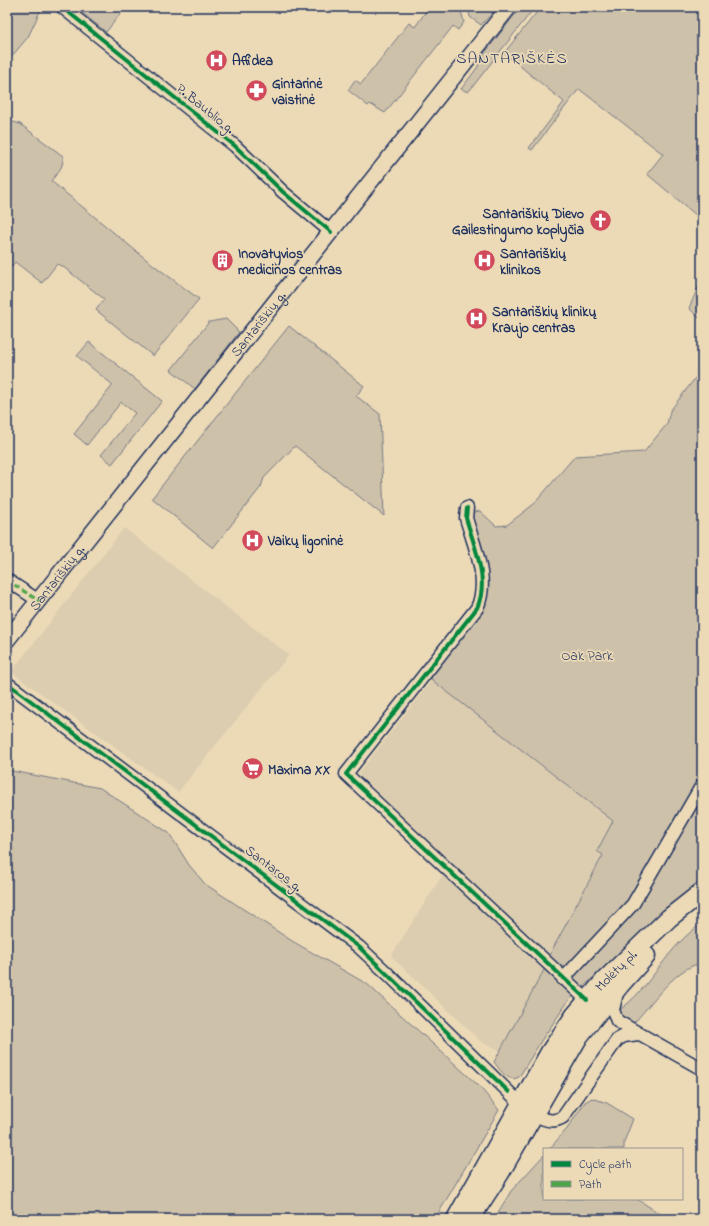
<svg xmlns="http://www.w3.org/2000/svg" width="709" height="1226" viewBox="0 0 709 1226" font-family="'Indie Flower',sans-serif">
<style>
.built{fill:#dccdb0}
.green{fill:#cec1aa;stroke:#747884}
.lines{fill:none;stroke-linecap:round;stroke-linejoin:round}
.minor-casing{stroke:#1b2f5e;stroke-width:15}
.major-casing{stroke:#1b2f5e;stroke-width:18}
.highway-casing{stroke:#1b2f5e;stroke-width:21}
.minor{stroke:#ecdab7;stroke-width:12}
.major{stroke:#ecdab7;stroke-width:15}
.highway{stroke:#ecdab7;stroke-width:18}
.quiet{stroke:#4fa44a;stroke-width:3;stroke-dasharray:6 3;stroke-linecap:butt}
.cycleway-casing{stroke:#ecdab7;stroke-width:6}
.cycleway{stroke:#00873e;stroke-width:4}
.labels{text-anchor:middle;stroke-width:3.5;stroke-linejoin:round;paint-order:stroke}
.poi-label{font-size:14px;font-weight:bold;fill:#1b2f5e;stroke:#ecdab7;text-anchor:start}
.street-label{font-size:14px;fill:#1b2f5e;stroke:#ecdab7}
.park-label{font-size:14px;fill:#364569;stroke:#ecdab7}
.quarter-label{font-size:16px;letter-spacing:1px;fill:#1b2f5e;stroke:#ecdab7}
</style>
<rect width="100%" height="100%" fill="#ecdab7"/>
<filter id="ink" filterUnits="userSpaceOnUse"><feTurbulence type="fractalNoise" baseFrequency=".025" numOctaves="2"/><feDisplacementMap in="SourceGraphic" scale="8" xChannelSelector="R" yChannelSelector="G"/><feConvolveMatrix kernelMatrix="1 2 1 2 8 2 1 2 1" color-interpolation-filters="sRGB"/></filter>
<g filter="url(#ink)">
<!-- built -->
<path class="built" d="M124,528l165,127 -111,137 -167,-120z
M432,680l181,141 -16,30 6,3 -54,102 -191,-182z
M443,874l101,96 -44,81 -19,-9 -90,-86z"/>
<!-- green -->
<path class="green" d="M7,7h35l-14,30 -21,25z
M75,7h51l-20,25z
M429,7h31l4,15 -6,8 -5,-4 -68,87 -15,-9 -2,2 -20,-16 7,-10 6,4 48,-61 6,4z
M468,7h30l-17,18 -11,-8z
M521,7h14l-65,83 -2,2 -7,-3 16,-21 7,-14z
M541,7h161v222l-6,-14 -49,-41 16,-20 -84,-65 -47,61 -3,-2 35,-46 -60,-49z
M7,120l13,4 43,32c1,12 -6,17 -12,25l96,79 52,39 -46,57 -57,-46 8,-11 -42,-33 -5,-2 -15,19 -27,-21 -8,10z
M702,279v40l-1,1 -12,-12z
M226,319l13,13 -44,57 -24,-19 38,-48z
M289,326l75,60 -8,10 24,18 4,102 -89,-70 -31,32 -3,9 -48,61 -61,-50z
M89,342l73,59 -50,63 -11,-9 34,-42 -14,-11 -34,43 -13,-11 39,-49 -36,-29z
M702,369v516l-67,54 -66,61 -28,41 -22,36c-11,6 -19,-7 -25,-15l50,-92 5,-14 54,-101 -6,-4 16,-30 -181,-141 -1,-5 50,-64 -11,-98 10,-2 16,15 11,-1 27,-21 41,-48 69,-4 23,-28 3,-13z
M7,770l93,18 69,45 20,32 16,19 87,57 75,43 112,102 20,24 -64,109h-428z
M702,924v40c-23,-1 -53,43 -69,60l-10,-4 -5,-9c34,-23 49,-66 84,-87z
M592,1098l15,5 26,16 -9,23v7h-75l18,-20 18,-27z
M544,1155v44h93l31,20h-174l17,-28z"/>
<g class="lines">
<defs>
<path id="minor" d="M62,7l173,139 48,46 48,40
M467,508l-1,10c8,28 24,62 11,90l-131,166 241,226
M7,580l32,21
M7,683l352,264 29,27 133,130c12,9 27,23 42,13l54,-77 7,-4 14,-2
M563,979l70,-75 69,-119
M617,993l-4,17 4,11 85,48"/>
<g id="major">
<path id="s1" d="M7,640l502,-633"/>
</g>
<g id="highway">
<path id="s2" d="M456,1219l94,-167 25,-37 29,-34 65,-63 33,-26"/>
<path d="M470,1219l30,-46 79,-137 41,-51 26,-29"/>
</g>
</defs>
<!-- minor casing -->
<use href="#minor" class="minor-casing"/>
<!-- major casing -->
<use href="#major" class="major-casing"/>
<!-- highway casing -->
<use href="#highway" class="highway-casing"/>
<!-- minor -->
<use href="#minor" class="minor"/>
<!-- major -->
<use href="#major" class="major"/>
<!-- highway -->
<use href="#highway" class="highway"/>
<!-- quiet -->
<path class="quiet" d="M7,580l32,21"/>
<defs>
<path id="cycleway" d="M62,7l173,139 48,46 48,40
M467,508l-1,10c8,28 24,62 11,90l-131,166 241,226
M7,683l352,264 150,145"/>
</defs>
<!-- cycleway casing -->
<use href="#cycleway" class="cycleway-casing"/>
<!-- cycleway -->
<use href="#cycleway" class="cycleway"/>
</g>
</g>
<!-- icons -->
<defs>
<symbol id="hospital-disc" viewBox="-11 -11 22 22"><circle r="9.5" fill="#d1495b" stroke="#ecdab7"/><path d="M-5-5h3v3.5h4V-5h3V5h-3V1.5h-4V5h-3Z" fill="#fff"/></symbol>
<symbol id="pharmacy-disc" viewBox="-11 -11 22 22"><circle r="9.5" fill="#d1495b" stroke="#ecdab7"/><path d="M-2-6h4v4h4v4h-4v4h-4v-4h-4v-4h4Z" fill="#fff"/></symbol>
<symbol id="church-disc" viewBox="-11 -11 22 22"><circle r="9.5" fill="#d1495b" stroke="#ecdab7"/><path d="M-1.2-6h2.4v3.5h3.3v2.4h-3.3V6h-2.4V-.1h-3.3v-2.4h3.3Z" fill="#fff"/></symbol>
<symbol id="building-disc" viewBox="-11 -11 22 22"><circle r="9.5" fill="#d1495b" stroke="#ecdab7"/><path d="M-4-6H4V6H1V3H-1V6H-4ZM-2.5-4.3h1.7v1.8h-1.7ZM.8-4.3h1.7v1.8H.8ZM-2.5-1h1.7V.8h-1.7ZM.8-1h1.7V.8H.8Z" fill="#fff"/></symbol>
<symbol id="supermarket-disc" viewBox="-11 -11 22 22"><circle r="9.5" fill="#d1495b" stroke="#ecdab7"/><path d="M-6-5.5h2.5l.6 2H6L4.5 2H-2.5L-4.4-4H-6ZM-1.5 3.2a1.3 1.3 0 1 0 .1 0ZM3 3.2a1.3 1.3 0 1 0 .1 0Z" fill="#fff"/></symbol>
</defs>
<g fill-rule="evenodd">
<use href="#hospital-disc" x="204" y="48" width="25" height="25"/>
<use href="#pharmacy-disc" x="244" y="78" width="25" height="25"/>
<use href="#church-disc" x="588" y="208" width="25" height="25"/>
<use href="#building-disc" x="210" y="248" width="25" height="25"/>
<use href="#hospital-disc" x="472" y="248" width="25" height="25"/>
<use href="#hospital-disc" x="464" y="306" width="25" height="25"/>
<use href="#hospital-disc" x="240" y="528" width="25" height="25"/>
<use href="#supermarket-disc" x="240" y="756" width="25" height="25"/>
</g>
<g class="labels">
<!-- poi labels -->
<g class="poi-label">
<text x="232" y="65">Affidea</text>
<text x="272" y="88">Gintarinė<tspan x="272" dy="16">vaistinė</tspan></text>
<text x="584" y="218" text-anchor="end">Santariškių Dievo<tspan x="584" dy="16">Gailestingumo koplyčia</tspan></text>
<text x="238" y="258">Inovatyvios<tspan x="238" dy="16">medicinos centras</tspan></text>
<text x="500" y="258">Santariškių<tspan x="500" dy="16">klinikos</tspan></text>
<text x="492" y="316">Santariškių klinikų<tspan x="492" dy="16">Kraujo centras</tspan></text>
<text x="268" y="545">Vaikų ligoninė</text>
<text x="268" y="774">Maxima XX</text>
</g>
<!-- street labels -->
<g class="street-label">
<text transform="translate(206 108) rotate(39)" y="5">P. Baublio g.</text>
<text dy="5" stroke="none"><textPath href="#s1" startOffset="404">Santariškių g.</textPath></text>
<text dy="5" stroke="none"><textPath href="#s1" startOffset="80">Santariškių g.</textPath></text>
<text transform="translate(274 868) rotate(37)" y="5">Santaros g.</text>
<text dy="5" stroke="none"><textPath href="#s2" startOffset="297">Molėtų pl.</textPath></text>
</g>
<!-- park labels -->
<g class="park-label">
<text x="587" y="660">Oak Park</text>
</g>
<!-- quarter labels -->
<g class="quarter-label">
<text x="512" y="63">SANTARIŠKĖS</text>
</g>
</g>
<!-- margin -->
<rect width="709" height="1226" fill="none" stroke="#ecdab7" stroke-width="24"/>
<rect x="12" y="12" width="685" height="1202" fill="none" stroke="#1b2f5e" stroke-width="1.5" filter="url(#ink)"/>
<!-- legend -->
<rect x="543" y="1148" width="140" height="52" fill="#ecdab7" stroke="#989693"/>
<rect x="551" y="1161" width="20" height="6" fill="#00873e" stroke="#989693"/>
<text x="579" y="1168" font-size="12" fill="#1b2f5e">Cycle path</text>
<rect x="551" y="1181" width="20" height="6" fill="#4fa44a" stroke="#989693"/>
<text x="579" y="1188" font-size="12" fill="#1b2f5e">Path</text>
</svg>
